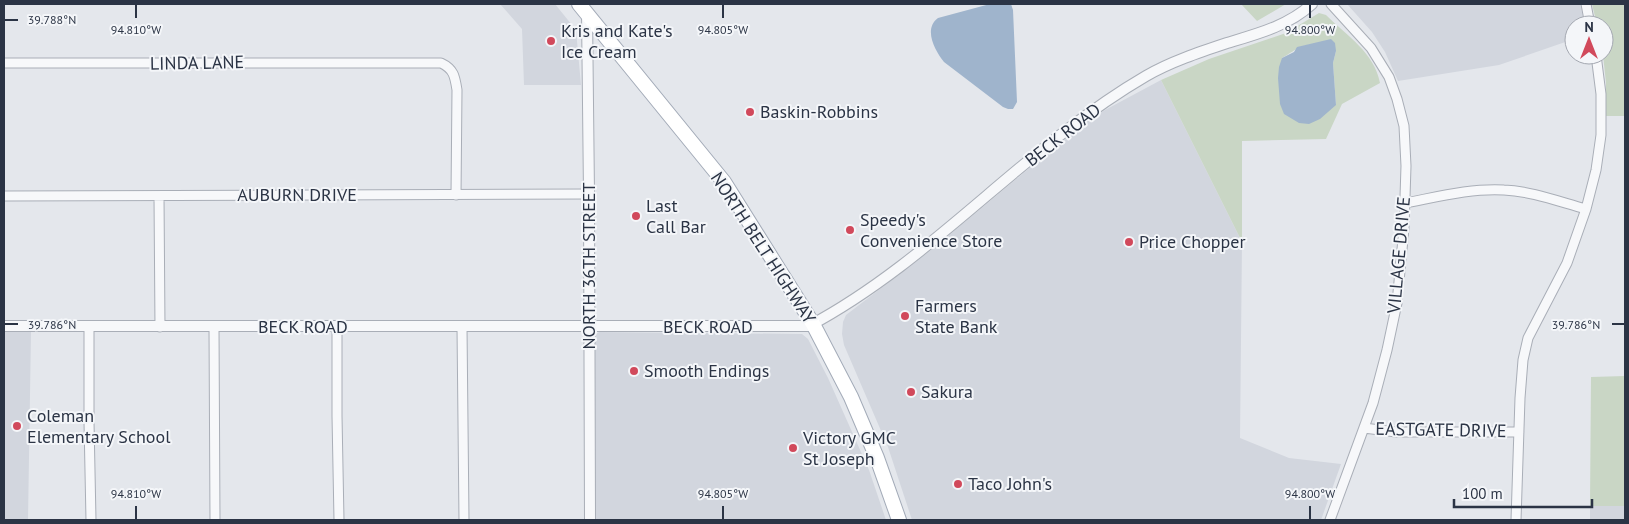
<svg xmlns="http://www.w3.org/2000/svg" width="1629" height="524" viewBox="0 0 1629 524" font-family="'PT Sans',sans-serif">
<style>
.built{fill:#d2d6de}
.green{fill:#c9d6c5;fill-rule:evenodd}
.water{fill:#9fb4cc}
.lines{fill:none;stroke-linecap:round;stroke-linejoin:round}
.minor-casing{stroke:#a9aeb7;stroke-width:11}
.tertiary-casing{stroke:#a9aeb7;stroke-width:12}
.primary-casing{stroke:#a3abb8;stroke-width:16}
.minor{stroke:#f7f8fa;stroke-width:9}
.tertiary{stroke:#f7f8fa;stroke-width:10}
.primary{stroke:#fff;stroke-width:14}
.ticks{fill:none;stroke:#2b3445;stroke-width:2}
.poi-dot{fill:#d1495b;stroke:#f4f6f9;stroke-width:2}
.labels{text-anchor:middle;stroke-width:4;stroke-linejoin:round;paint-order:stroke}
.poi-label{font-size:18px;fill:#2b3445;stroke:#f4f6f9;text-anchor:start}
.street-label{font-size:18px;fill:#2b3445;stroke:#f4f6f9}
.ticks-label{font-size:12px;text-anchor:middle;fill:#2b3445;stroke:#f4f6f9;stroke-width:4;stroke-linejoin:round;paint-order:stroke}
</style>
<rect width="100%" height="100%" fill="#e4e7ec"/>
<!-- built -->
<path class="built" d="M500,4h55l21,26 5,55h-57l-2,-56z
M1347,4h233l5,21h-11v14l-75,26 -101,16 -13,-29 -13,-20z
M1161,80l81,162 -2,196 49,20 52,6 -20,56h-409l-24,-73 -44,-102 -2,-11 1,-12 3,-7 90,-69 133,-111 36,-25z
M4,332h27l-3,188h-24z
M599,332l203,2 6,5 20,39 41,92 17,50h-292l-2,-179 3,-6z
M1590,506h35v14h-35z"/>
<!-- green -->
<path class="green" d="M1241,4h45l-29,17z
M1592,4h33v112h-20l1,-33 -3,-28 1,-30h-7z
M1319,13l7,2c22,22 48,37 54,68l-38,21 -16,35 -84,2v101l-81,-162 48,-21 77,-26zM1316,44l20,7 -3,12 3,42 -54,-47c14,-8 17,-13 34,-14z
M1625,376v130h-35l1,-129z"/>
<!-- water -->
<path class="water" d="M990,4h21l2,6 4,92 -4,7h-5l-5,-2 -59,-45c-9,-11 -21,-33 -6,-44z
M1331,39l4,4 1,8 -3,12 3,42 -16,14 -11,5 -10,-1 -15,-9 -4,-10 -2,-26 1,-11 3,-9 12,-6 3,-5z"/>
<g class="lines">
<defs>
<path id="minor" d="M1586,4l4,21
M4,63h437c13,6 14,14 16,27l-1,105
M4,196l585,-2
M159,196l1,131
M1405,203c32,-6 66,-15 99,-13 27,1 56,12 82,19
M89,326v96l2,98
M337,326v90l2,104
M214,327l1,193
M462,327l2,193
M1364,428l32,4h123
M1330,520l43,-117 14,-53 10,-47 7,-75 2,-62 -2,-40 -7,-27 -8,-22 -18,-29 -40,-44
M1516,520l4,-122 3,-38 5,-22 39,-75 19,-54 10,-39 5,-35v-41l-5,-39"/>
<path id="tertiary" d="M587,13l2,181 1,326
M4,326h805c124,-66 215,-179 337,-250 24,-14 54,-24 81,-33 30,-9 61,-17 85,-39"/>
<path id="primary" d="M579,4l145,178 89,142 38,73 26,61 22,62"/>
</defs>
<!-- minor casing -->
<use href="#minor" class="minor-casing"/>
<!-- tertiary casing -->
<use href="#tertiary" class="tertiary-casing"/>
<!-- primary casing -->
<use href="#primary" class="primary-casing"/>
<!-- minor -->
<use href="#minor" class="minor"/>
<!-- tertiary -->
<use href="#tertiary" class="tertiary"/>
<!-- primary -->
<use href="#primary" class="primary"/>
</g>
<!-- ticks -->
<path class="ticks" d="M136,5v13M723,5v13M1310,5v13M5,20h13M5,324h13M1612,324h12M136,506v13M723,506v13M1310,506v13"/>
<!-- markers -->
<g class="poi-dot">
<circle cx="551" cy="41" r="5"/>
<circle cx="750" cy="112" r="5"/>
<circle cx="636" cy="216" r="5"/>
<circle cx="850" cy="230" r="5"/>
<circle cx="1129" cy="242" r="5"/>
<circle cx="905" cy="316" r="5"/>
<circle cx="634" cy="371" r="5"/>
<circle cx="911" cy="392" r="5"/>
<circle cx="17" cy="426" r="5"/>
<circle cx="793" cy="448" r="5"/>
<circle cx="958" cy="484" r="5"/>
</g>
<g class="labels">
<!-- poi labels -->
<g class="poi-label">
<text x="561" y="37">Kris and Kate's<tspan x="561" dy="21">Ice Cream</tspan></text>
<text x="760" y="118">Baskin-Robbins</text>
<text x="646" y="212">Last<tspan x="646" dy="21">Call Bar</tspan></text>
<text x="860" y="226">Speedy's<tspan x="860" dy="21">Convenience Store</tspan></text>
<text x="1139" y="248">Price Chopper</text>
<text x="915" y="312">Farmers<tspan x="915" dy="21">State Bank</tspan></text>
<text x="644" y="377">Smooth Endings</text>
<text x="921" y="398">Sakura</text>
<text x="27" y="422">Coleman<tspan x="27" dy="21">Elementary School</tspan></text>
<text x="803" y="444">Victory GMC<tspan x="803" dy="21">St Joseph</tspan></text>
<text x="968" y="490">Taco John's</text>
</g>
<!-- street labels -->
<g class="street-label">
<text transform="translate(197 63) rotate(-1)" y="6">LINDA LANE</text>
<text transform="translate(1063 135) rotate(-38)" y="6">BECK ROAD</text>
<text x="297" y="201">AUBURN DRIVE</text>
<text transform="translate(763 248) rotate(57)" y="6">NORTH BELT HIGHWAY</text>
<text transform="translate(1399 255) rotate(-85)" y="6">VILLAGE DRIVE</text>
<text transform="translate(589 266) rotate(-90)" y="6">NORTH 36TH STREET</text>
<text x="303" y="333">BECK ROAD</text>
<text x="708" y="333">BECK ROAD</text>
<text transform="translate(1441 430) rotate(1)" y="6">EASTGATE DRIVE</text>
</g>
</g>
<g class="ticks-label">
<text x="52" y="24">39.788°N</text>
<text x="136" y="34">94.810°W</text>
<text x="723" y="34">94.805°W</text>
<text x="1310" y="34">94.800°W</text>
<text x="52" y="329">39.786°N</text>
<text x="1576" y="329">39.786°N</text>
<text x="136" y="498">94.810°W</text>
<text x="723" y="498">94.805°W</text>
<text x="1310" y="498">94.800°W</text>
</g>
<!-- border -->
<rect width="1629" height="524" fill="none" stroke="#2b3445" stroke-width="10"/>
<!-- north arrow -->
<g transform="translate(1589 40)"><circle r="24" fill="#f4f6f9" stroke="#a4a8b1"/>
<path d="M0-4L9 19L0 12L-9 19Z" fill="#d1495b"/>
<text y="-8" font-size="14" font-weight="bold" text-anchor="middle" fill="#2b3445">N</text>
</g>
<!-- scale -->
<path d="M1454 499v8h138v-8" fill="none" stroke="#2b3445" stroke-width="2.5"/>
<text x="1462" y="499" font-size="15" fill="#2b3445" stroke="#f4f6f9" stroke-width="4" paint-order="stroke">100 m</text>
</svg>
